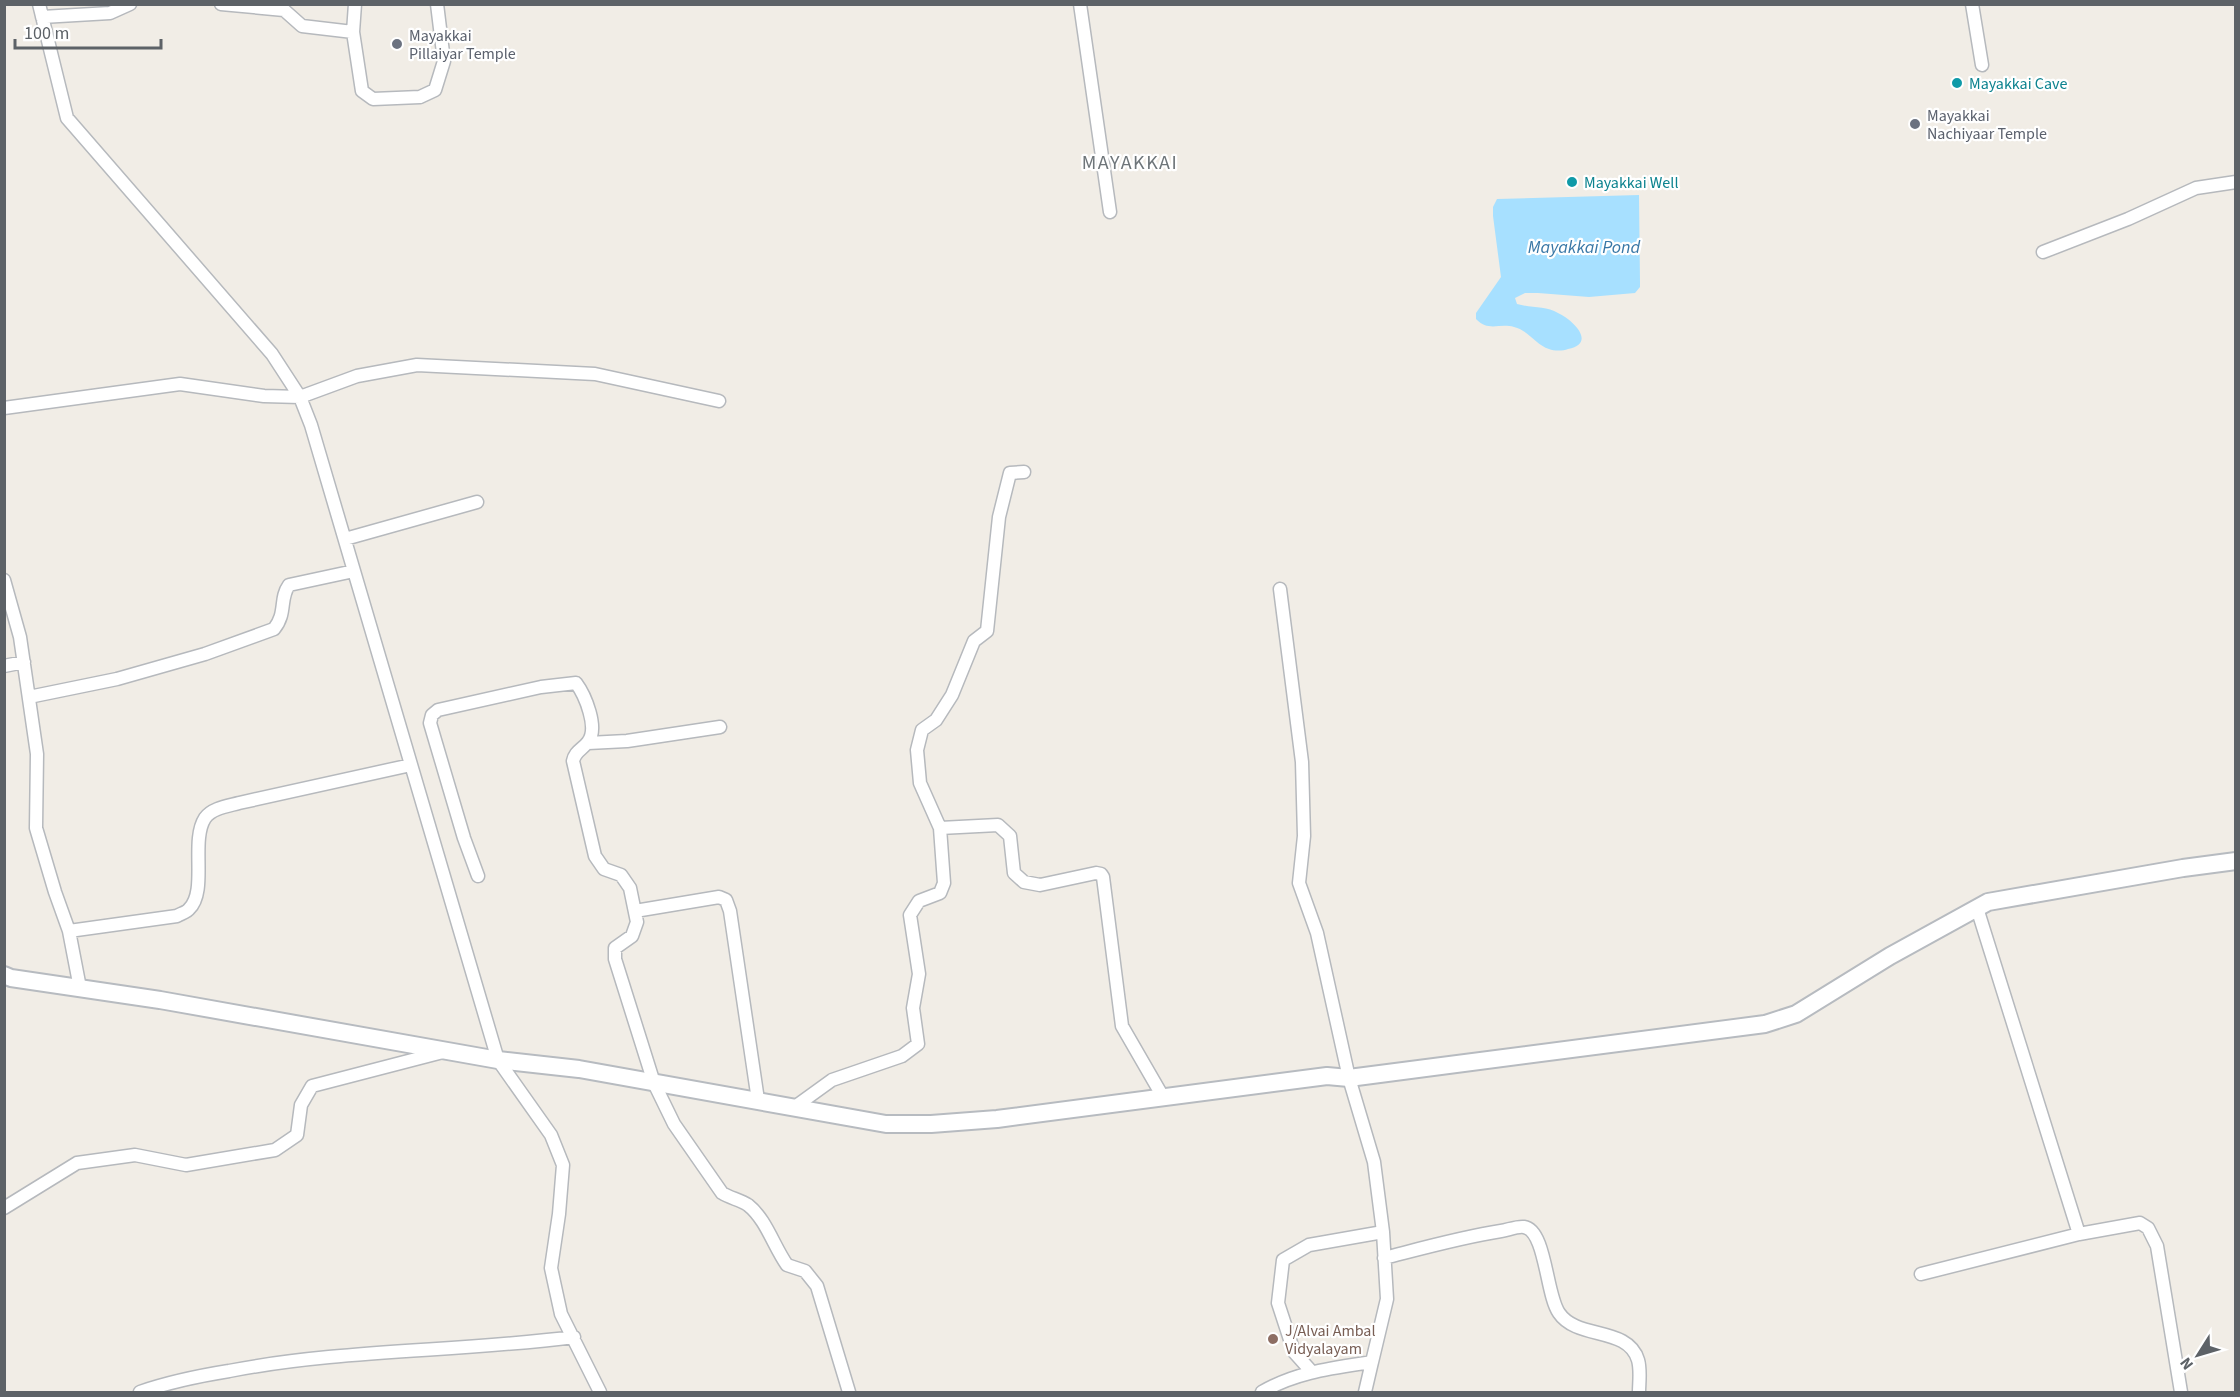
<svg xmlns="http://www.w3.org/2000/svg" width="2240" height="1397" viewBox="0 0 2240 1397" font-family="'Source Sans 3',sans-serif">
<style>
.water{fill:#a7e0ff}
.lines{fill:none;stroke-linecap:round;stroke-linejoin:round}
.street-casing{stroke:#b6b9bd;stroke-width:15}
.secondary-casing{stroke:#b7bbc0;stroke-width:20}
.street{stroke:#fff;stroke-width:12}
.secondary{stroke:#fff;stroke-width:16}
.worship-dot{fill:#6b7280;stroke:#fff;stroke-width:2}
.culture-dot{fill:#0f9aa8;stroke:#fff;stroke-width:2}
.education-dot{fill:#8d6e63;stroke:#fff;stroke-width:2}
.labels{text-anchor:middle;stroke-width:4.5;stroke-linejoin:round;paint-order:stroke}
.worship-label{font-size:16px;fill:#5b616d;stroke:#fff;text-anchor:start}
.culture-label{font-size:16px;fill:#0d838f;stroke:#fff;text-anchor:start}
.education-label{font-size:16px;fill:#785e54;stroke:#fff;text-anchor:start}
.water-label{font-size:18px;font-style:italic;fill:#3877a6;stroke:#fff}
.quarter-label{font-size:20px;letter-spacing:1.5px;fill:#6e7579;stroke:#fff}
</style>
<rect width="100%" height="100%" fill="#f1ede6"/>
<!-- water -->
<path class="water" d="M1639,195l1,88v4l-5,6 -46,4 -51,-4h-13l-10,5 2,6c14,4 29,2 41,9 15,7 39,30 10,36 -5,2 -14,2 -19,0 -13,-4 -21,-19 -35,-22 -15,-4 -26,5 -38,-8v-6l25,-36 -8,-61v-9l4,-8z"/>
<g class="lines">
<defs>
<path id="street" d="M39,4l28,114 205,236 28,43 11,28 187,635 53,75 12,30 -4,49 -8,54 10,46 39,78
M221,4l63,6 18,16 51,6
M355,4l-2,28 9,59 11,8 47,-2 15,-7 9,-29 -7,-57
M1080,4l30,208
M1972,4l10,61
M42,17l68,-4 20,-9
M2043,252l85,-33 68,-31 40,-6
M4,408l176,-24 84,12 36,1 57,-21 60,-11 178,9 124,27
M345,539l132,-37
M4,580l16,57 17,117 -1,74 19,64 14,39 11,57
M4,666l20,-4
M29,697l88,-18 88,-25 69,-25c13,-16 5,-30 15,-44l65,-14
M588,743l39,-2 93,-14
M940,828l58,-3 12,11 4,37 10,9 16,3 56,-12 5,1 2,3 19,149 41,71
M478,876l-14,-38 -34,-115 2,-8 6,-5 103,-23 35,-4c9,12 23,45 12,59 -6,8 -13,9 -15,19l22,95 9,13 17,6 9,13 7,34 -5,14 -17,12v11l39,124 20,41 48,69c8,5 19,7 26,12 18,14 26,42 39,60l18,6 12,15 32,106
M1977,908l102,326
M635,911l84,-14 7,3 4,11 28,189
M69,931l108,-15c3,-2 10,-4 12,-7 19,-18 1,-68 16,-91 7,-10 23,-12 34,-15l172,-38
M796,1106l36,-26 70,-24 16,-12 -5,-36 6,-34 -9,-59 9,-14 21,-8 4,-10 -4,-55 -20,-45 -3,-33 5,-20 14,-10 16,-25 22,-54 13,-10 12,-114 11,-44 14,-1
M4,1208l73,-45 58,-8 51,10 89,-15 22,-15 4,-30 11,-19 131,-34
M1384,1258c39,-10 78,-21 117,-27 7,-1 16,-5 23,-4 22,3 22,68 35,86 18,27 69,13 79,47 3,10 1,23 1,32
M1921,1274l158,-40 61,-11 8,5 9,18 24,146
M1311,1371l-17,-19 -16,-49 5,-43 26,-15 74,-13
M140,1392c29,-10 58,-16 89,-21 114,-22 230,-19 345,-34
M1262,1392c34,-20 71,-24 110,-30l15,-63 -4,-67 -9,-70 -25,-84 -32,-145 -18,-50 5,-47 -2,-74 -22,-173
M1365,1392l7,-30"/>
<path id="secondary" d="M4,975l7,3 149,22 338,60 81,9 307,55h45l66,-5 330,-43 22,2 416,-54 31,-10 94,-58 98,-54 195,-34 53,-7"/>
</defs>
<!-- street casing -->
<use href="#street" class="street-casing"/>
<!-- secondary casing -->
<use href="#secondary" class="secondary-casing"/>
<!-- street -->
<use href="#street" class="street"/>
<!-- secondary -->
<use href="#secondary" class="secondary"/>
</g>
<!-- markers -->
<g class="worship-dot">
<circle cx="397" cy="44" r="6"/>
<circle cx="1915" cy="124" r="6"/>
</g>
<g class="culture-dot">
<circle cx="1957" cy="83" r="6"/>
<circle cx="1572" cy="182" r="6"/>
</g>
<circle class="education-dot" cx="1273" cy="1339" r="6"/>
<g class="labels">
<!-- worship labels -->
<g class="worship-label">
<text x="409" y="41">Mayakkai<tspan x="409" dy="18">Pillaiyar Temple</tspan></text>
<text x="1927" y="121">Mayakkai<tspan x="1927" dy="18">Nachiyaar Temple</tspan></text>
</g>
<!-- culture labels -->
<g class="culture-label">
<text x="1969" y="89">Mayakkai Cave</text>
<text x="1584" y="188">Mayakkai Well</text>
</g>
<!-- education labels -->
<g class="education-label">
<text x="1285" y="1336">J/Alvai Ambal<tspan x="1285" dy="18">Vidyalayam</tspan></text>
</g>
<!-- water labels -->
<g class="water-label">
<text x="1584" y="253">Mayakkai Pond</text>
</g>
<!-- quarter labels -->
<g class="quarter-label">
<text x="1130" y="169">MAYAKKAI</text>
</g>
</g>
<!-- border -->
<rect width="2240" height="1397" fill="none" stroke="#5d6267" stroke-width="12"/>
<!-- north arrow -->
<g transform="translate(2198 1355) rotate(233)" stroke="#ffffff" stroke-width="4.5" paint-order="stroke">
<path d="M0-4.5L10 22L0 15L-10 22Z" fill="#5d6267"/>
<text y="-9" font-size="16" font-weight="bold" text-anchor="middle" fill="#5d6267">N</text>
</g>
<!-- scale -->
<path d="M15 39v9h146v-9" fill="none" stroke="#5d6267" stroke-width="3"/>
<text x="24" y="39" font-size="18" fill="#5d6267" stroke="#ffffff" stroke-width="4.5" paint-order="stroke">100 m</text>
</svg>
